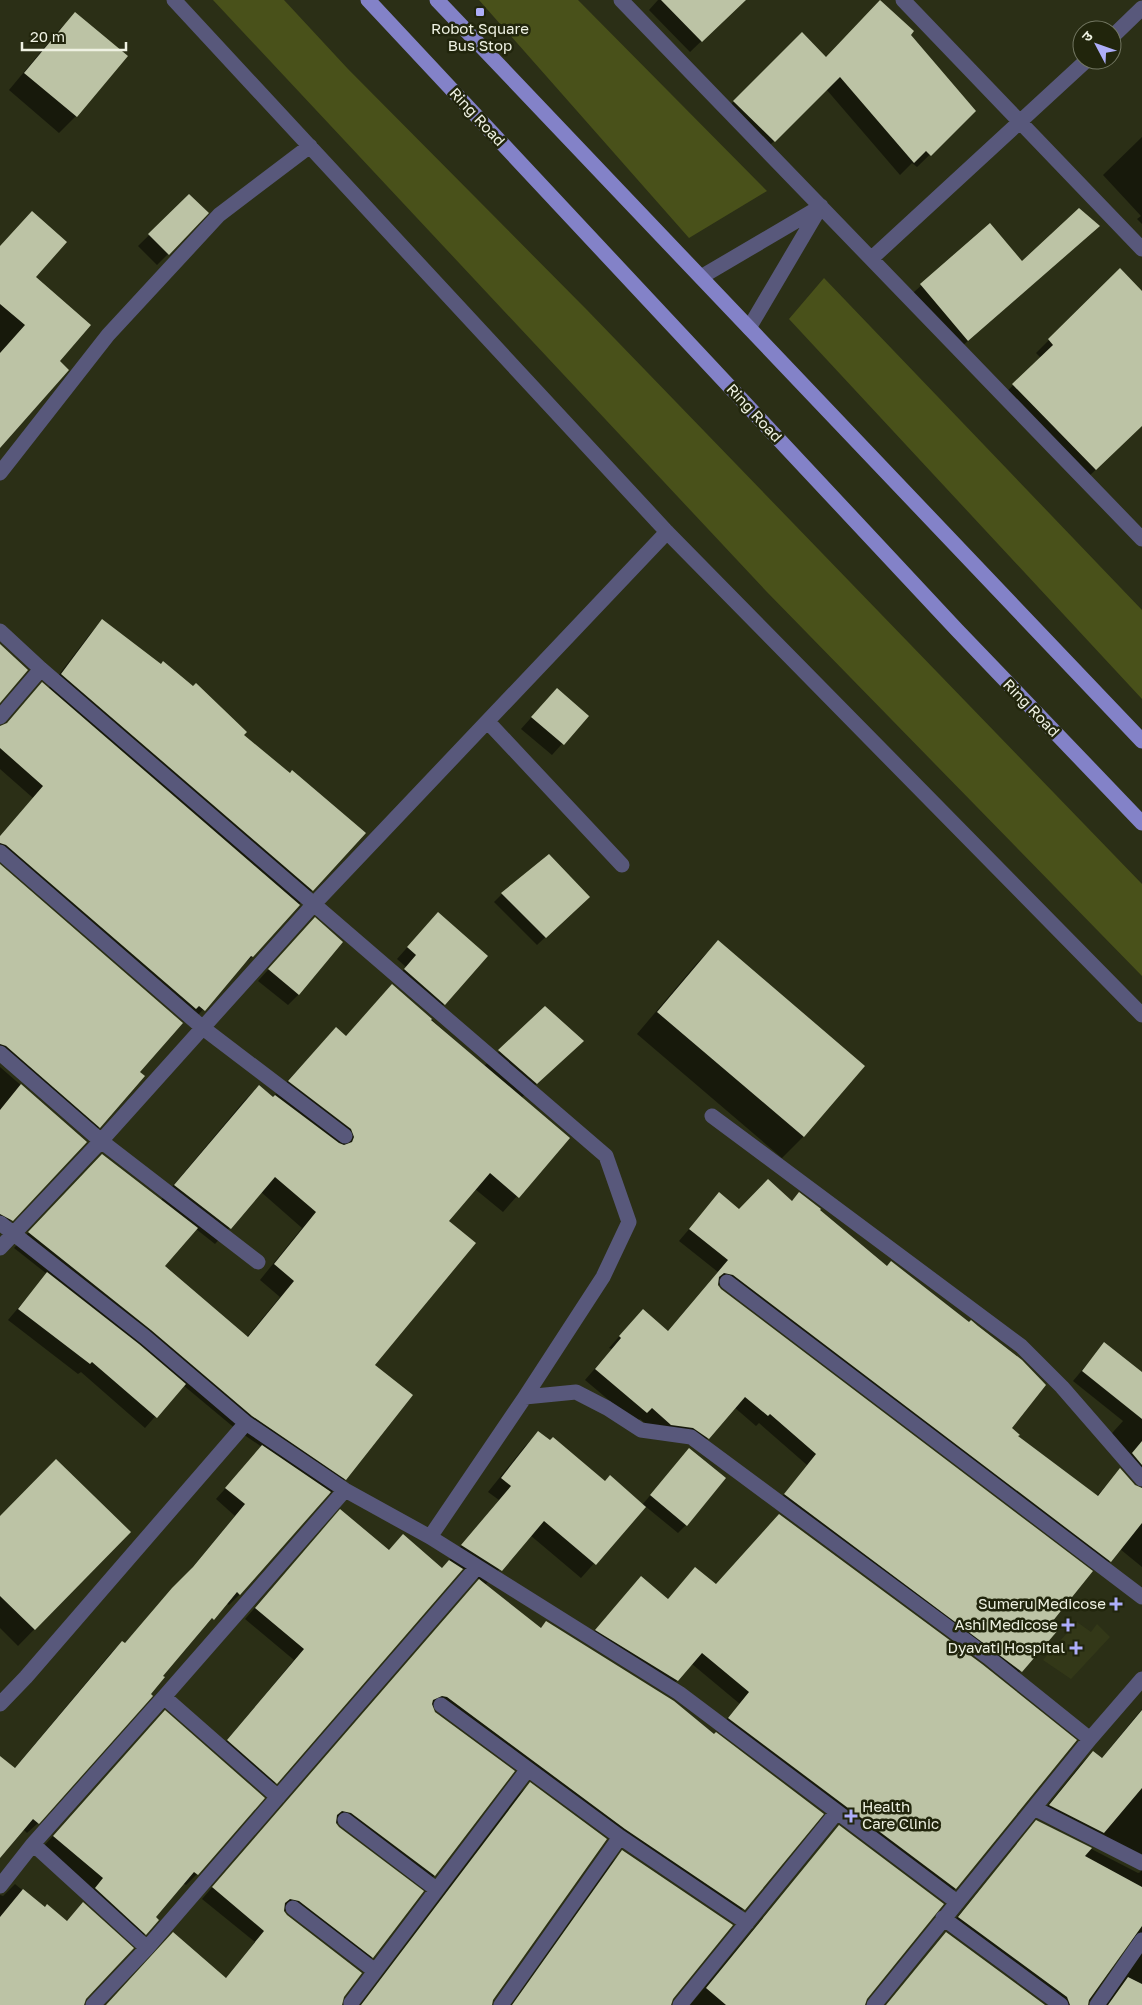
<svg xmlns="http://www.w3.org/2000/svg" width="1142" height="2005" viewBox="0 0 1142 2005" font-family="'Golos Text','Noto Sans Devanagari',sans-serif">
<style>
.built{fill:#333818}
.green{fill:#49511a}
.shadow{fill:#0007;fill-rule:evenodd}
.building{fill:#bcc3a5}
.lines{fill:none;stroke-linecap:round;stroke-linejoin:round}
.minor{stroke:#58587b;stroke-width:15}
.major{stroke:#8382c8;stroke-width:15}
.poi-dot{fill:#aeaefa;stroke:#21250c;stroke-width:2}
.labels{text-anchor:middle;stroke-width:5;stroke-linejoin:round;paint-order:stroke}
.poi-label{font-size:15px;fill:#eef1e2;stroke:#21250c;text-anchor:end}
.street-label{font-size:15px;fill:#eef1e2;stroke:#21250c}
</style>
<rect width="100%" height="100%" fill="#2b2f16"/>
<!-- built -->
<path class="built" d="M1077,1622l14,10 6,-8 13,13 -39,42 -28,-19z"/>
<!-- green -->
<path class="green" d="M213,0h71l64,69 239,241 555,574v92l-376,-385z
M479,0h99l189,191 -78,47z
M824,278l318,332v89l-353,-380z"/>
<!-- shadow -->
<path class="shadow" d="M658,0h86l-54,52 -41,-42z
M76,14l50,43 -50,59 -17,17 -50,-43 50,-60z
M802,34l24,24 83,-23 66,76 -58,56 -5,-4 -12,12 -74,-86 -65,65 -40,-40z
M1142,137v87l-5,-5 4,-3 -38,-41z
M189,196l-21,58 -11,11 -19,-19z
M990,225l32,38 77,-37 -146,128 -47,-55z
M0,247l34,30 24,85 -58,84z
M1120,269l22,24v132l-59,57 -83,-84 41,-40 -5,-5z
M102,621l140,114 70,155 -60,67 -12,10 -47,54 -193,-161v-24l33,-38 -33,-29v-42l5,-2 43,-36 42,-55z
M546,701l41,15 -35,39 -31,-26z
M0,866l138,206 -39,55 -11,11 -88,-77z
M502,894l86,3 -51,48 -43,-43z
M427,925l17,79 -11,11 -39,-34 12,-14 -9,-8z
M304,930l-5,64 -11,11 -30,-24z
M718,942l146,124 -61,71 -21,21 -145,-124 60,-71z
M392,985l92,81 61,-58 21,49 -45,41 47,40 -65,74 -28,-23 -28,32 -73,144 -29,114 -15,15 -1,-1 -90,102 -10,10 -3,-2 -24,26 -164,194 -11,10 -4,-4 -23,27v-80l14,-7 97,-116 11,-11 2,2 59,-65 52,-63 -19,-17 46,-52 -25,-17 -54,-45 -38,43 -64,-56 -3,2 -70,-54 39,-46 -33,-26 73,-78 74,30 83,-99 15,-15 13,12 64,-70 9,9zM261,1192l41,36 -42,52 20,17 -33,40 -84,-71 33,-37 19,15z
M0,1067l86,75 -86,89z
M719,1194l20,16 52,-8 8,-8 19,17 198,226 81,59 23,-26 14,16 8,3v78l-22,-18 -20,23 -378,-287 -4,-1 2,6 338,339 -48,53 -235,-176 32,-41 -48,-42 -3,3 -22,-19 -36,42 -16,-11 -22,-3 -20,-16 -4,4 -51,-43 27,-31 -3,-1 23,-26 35,10 51,-60 -39,-31z
M1104,1344l38,30v114l-3,-5 -35,-41 19,-21 -50,-40z
M538,1433l67,49 37,23 47,-55 -3,75 -8,8 -33,-27 -64,72 -51,-43 -45,50 55,44 174,106 108,79 -89,106 -297,-212 -4,-1 2,6 79,58 -79,105 -11,10 -83,-63 -6,-1 38,135 -10,11 -74,-57 -6,-1 60,87 -1,8h-234l118,-26 30,-37 -53,-43 278,-319 -18,-12 -196,225 -48,-42 76,-91 -49,-41 85,-97 58,29 54,18 57,-69 -11,-8 37,-46z
M0,1517l129,15 -111,114 -18,-18z
M695,1569l20,16 360,156 -120,148 -11,10 -226,-170 22,-25 -48,-40 -25,27 -81,-50 55,-64 26,23z
M1142,1709v296h-36l33,-48 2,-5 -4,-9 -6,-2 -44,64h-35l-104,-77 89,-107 101,52 3,-1 -5,-7 -97,-49 43,-53 11,-11 8,7z
M154,1723l109,75 -66,76 -11,11 -3,-2 -29,35 -9,16 -11,11 -91,-98z
M530,1784l-39,221h-131l159,-211z
M839,1826l27,172 -2,7h-174z
M622,1852l49,147 -1,6h-159l101,-143z
M15,1884l29,24 22,14 17,-18 2,94 -2,7h-83v-110l3,1z
M946,1933l97,72h-157z"/>
<!-- building -->
<path class="building" d="M661,0h85l-44,42z
M880,0l34,31 -3,4 65,76 -45,45 -5,-5 -12,12 -74,-86 -65,65 -42,-41 69,-69 24,25z
M75,12l53,44 -51,61 -53,-44z
M189,194l20,19 -40,42 -21,-21z
M1079,208l21,18 -132,115 -48,-57 70,-61 32,38z
M32,211l35,31 -31,35 55,48 -31,36 9,9 -69,78v-95l25,-28 -25,-21v-58z
M1120,268l22,23v135l-46,44 -84,-86 41,-39 -5,-6z
M102,619l59,45 2,-3 30,25 3,-3 51,49 -3,3 46,38 2,-3 74,63 -53,58 -252,-217z
M0,644l28,26 -28,33z
M42,682l258,223 -47,52 -2,-1 -46,55 -6,-5 -3,3 -190,-164 -6,-2v-7l43,-50 -43,-38v-22l7,-3z
M557,688l32,28 -25,29 -33,-28z
M549,854l41,43 -44,41 -45,-45z
M0,864l183,159 -43,49 5,4 -45,52 -94,-82 -6,-2z
M438,912l50,44 -43,49 -41,-36 12,-14 -9,-8z
M315,917l28,25 -44,53 -31,-26z
M718,940l147,126 -61,71 -147,-125z
M392,984l40,35 -1,1 139,118 -51,60 -29,-25 -41,48 27,22 -101,122 38,30 -67,85 -94,-64 -101,-86 -123,-98 74,-78 96,74 -33,38 83,71 46,-56 -20,-17 42,-52 -41,-35 -44,52 -57,-44 85,-100 14,12 2,-2 64,48 5,2 8,-3 2,-5 -3,-8 -63,-48 48,-54 10,9z
M545,1006l39,35 -47,43 -39,-34z
M21,1084l66,58 -74,79 -13,-7v-104z
M768,1179l24,22 7,-9 22,17 -1,1 67,56 4,-5 78,61 2,-2 7,6 44,34 24,25 -34,43 8,7 -2,1 80,60 22,-28 15,17 7,3v35l-31,39 -378,-287 -9,-2 -5,4 -1,8 3,4 372,282 -41,51 7,7 -37,43 -238,-178 32,-40 -46,-40 -2,2 -23,-19 -36,42 -16,-11 -22,-3 -19,-17 -5,5 -52,-44 26,-31 -2,-2 24,-27 25,22 60,-71 -39,-31 30,-37 20,17z
M47,1272l92,72 47,40 -29,34 -65,-56 -2,2 -72,-55z
M1104,1342l38,30v47l-60,-48z
M538,1431l12,9 3,-3 52,44 5,-6 36,32 -50,58 -52,-44 -42,50 -41,-26 50,-59 -10,-8z
M1142,1441v24l-10,-12z
M262,1445l69,47 -91,103 -3,-3 -23,28 -2,-2 -49,58 2,1 -14,17 2,2 -114,128 -6,-5 -33,39v-102l15,12 107,-127 3,2 47,-55 21,-21 52,-63 -20,-16z
M689,1448l37,30 -39,48 -37,-31z
M56,1459l75,73 -96,98 -35,-34v-80z
M340,1509l49,41 14,-16 39,34 7,-8 14,9 -186,215 -50,-44 77,-91 -49,-41z
M779,1514l203,150 95,76 -121,149 -228,-171 21,-26 -47,-39 -24,28 -83,-51 46,-54 27,23 27,-32 21,17z
M479,1579l62,49 5,-7 128,80 40,33 2,-2 108,82 -79,96 -120,-81 -178,-132 -5,-1 -9,4 -1,4 3,8 80,59 -80,105 -84,-63 -9,-2 -5,4 -1,8 3,4 85,64 -51,67 -74,-57 -9,-2 -5,4 -1,8 3,4 75,58 -18,24 -2,8h-236l67,-73 53,46 38,-47 -52,-44z
M165,1710l100,88 -67,77 -4,-3 -38,45 3,3 -13,15 -51,-47 8,-10 -50,-42z
M1142,1710v78l-38,45 -55,-28 44,-54 9,7z
M530,1782l77,57 -114,161 -1,5h-131z
M1036,1820l56,28 -7,8 57,31v39l-53,74 -1,5h-18l-3,-8 -109,-80z
M839,1825l105,79 -77,95 -2,6h-139l-20,-17z
M622,1850l111,75 -60,74 -2,6h-159z
M23,1889l22,18 2,-3 20,17 16,-19 51,46 -48,51 -2,6h-84v-88z
M946,1932l99,73h-159z
M1128,1977l14,7v21h-34z"/>
<g class="lines">
<!-- minor -->
<path class="minor" d="M174,0l493,532 475,483
M621,0l521,539
M903,0l239,249
M1112,37l30,-29
M872,258l215,-198
M701,277l119,-70
M749,328l72,-122
M0,473l108,-138 111,-120 91,-69
M0,631l41,38 565,487 23,66 -26,55 -78,120 -95,140
M0,717l41,-48
M488,722l134,143
M0,852l203,176 142,108
M0,1053l101,88 157,121
M712,1116l309,230 41,41 80,92
M0,1223l145,114 101,86 99,67 85,47 249,156 278,209
M0,1248l101,-107 212,-236 354,-373
M727,1282l415,315
M525,1397l51,-5 31,16 34,22 50,7 297,220 102,82
M164,1697l114,100
M0,1704l26,-27 220,-254
M441,1705l179,132 127,86
M1034,1808l108,55
M345,1820l91,69
M33,1844l114,104
M0,1886l33,-42 131,-147 181,-207
M293,1908l82,63
M943,1918l118,87
M351,2003l177,-234
M93,2005l54,-57 330,-381
M501,2005l119,-168
M680,2005l157,-193
M874,2005l216,-266 52,-60
M1097,2005l45,-65"/>
<!-- major -->
<path class="major" d="M368,0l589,630 185,193
M437,0l705,741"/>
</g>
<!-- markers -->
<g class="poi-dot">
<rect x="475" y="7" width="10" height="10" rx="2.5"/>
<path d="M1113.5 1596.5h5v5h5v5h-5v5h-5v-5h-5v-5h5z"/>
<path d="M1065.5 1617.5h5v5h5v5h-5v5h-5v-5h-5v-5h5z"/>
<path d="M1073.5 1640.5h5v5h5v5h-5v5h-5v-5h-5v-5h5z"/>
<path d="M848.5 1808.5h5v5h5v5h-5v5h-5v-5h-5v-5h5z"/>
</g>
<g class="labels">
<!-- poi labels -->
<g class="poi-label">
<text x="480" y="34" text-anchor="middle">Robot Square<tspan x="480" dy="17">Bus Stop</tspan></text>
<text x="1106" y="1609">Sumeru Medicose</text>
<text x="1058" y="1630">Ashi Medicose</text>
<text x="1065" y="1653">Dyavati Hospital</text>
<text x="862" y="1812" text-anchor="start">Health<tspan x="862" dy="17">Care Clinic</tspan></text>
</g>
<!-- street labels -->
<g class="street-label">
<text transform="translate(477 117) rotate(47)" y="5">Ring Road</text>
<text transform="translate(754 413) rotate(47)" y="5">Ring Road</text>
<text transform="translate(1031 708) rotate(46)" y="5">Ring Road</text>
</g>
</g>
<!-- north arrow -->
<g transform="translate(1097 45) rotate(311)"><circle r="24" fill="#21250c" stroke="#737762"/>
<path d="M0-4L9 19L0 12L-9 19Z" fill="#aeaefa"/>
<text y="-8" font-size="14" font-weight="bold" text-anchor="middle" fill="#eef1e2">उ</text>
</g>
<!-- scale -->
<path d="M22 42v8h104v-8" fill="none" stroke="#eef1e2" stroke-width="2.5"/>
<text x="30" y="42" font-size="15" fill="#eef1e2" stroke="#21250c" stroke-width="4" paint-order="stroke">20 m</text>
</svg>
